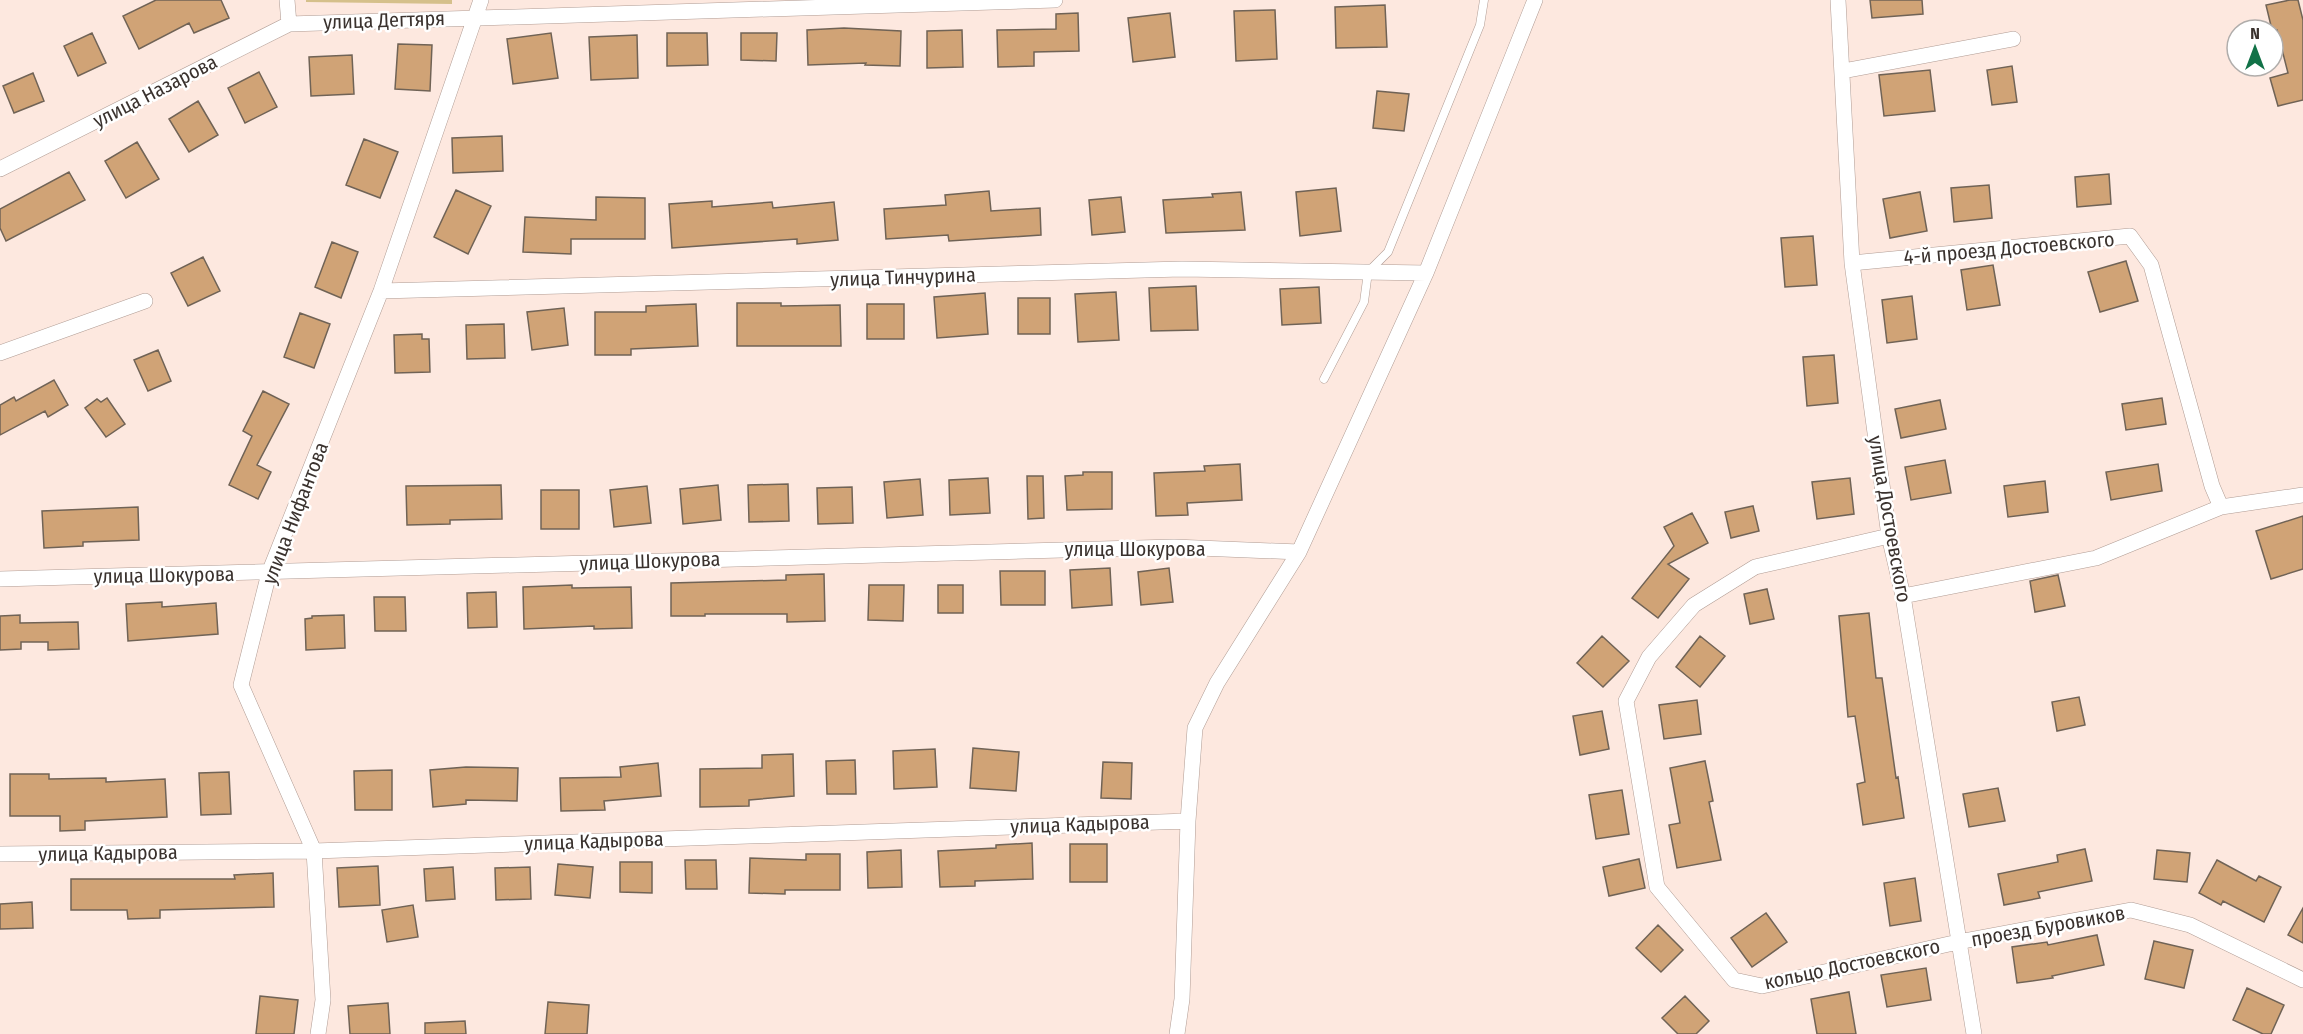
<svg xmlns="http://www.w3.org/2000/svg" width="2303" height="1034" viewBox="0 0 2303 1034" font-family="'Fira Sans Condensed',sans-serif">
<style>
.green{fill:#d5c08b}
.building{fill:#d0a376;stroke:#706356;stroke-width:1.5}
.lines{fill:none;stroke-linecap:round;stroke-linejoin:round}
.service-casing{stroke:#b09c94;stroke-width:9}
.minor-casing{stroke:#b09c94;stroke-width:16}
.service{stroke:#fff;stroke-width:8}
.minor{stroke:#fff;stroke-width:15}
.labels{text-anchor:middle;stroke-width:5;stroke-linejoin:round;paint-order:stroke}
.street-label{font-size:20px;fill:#3a322e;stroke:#fff}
</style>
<rect width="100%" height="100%" fill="#fde8df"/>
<!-- green -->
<path class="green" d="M306,0h146v4l-146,-2z"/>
<!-- building -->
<path class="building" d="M156,0h65l8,18 -35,15 -5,-10 -50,26 -16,-33z
M1870,0h52l1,14 -51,4z
M2290,0h8l5,20v80l-25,6 -8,-28 18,-5 -11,-43h-5l-6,-25z
M1385,5l2,42 -51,1 -1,-41z
M1275,10l2,49 -41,2 -2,-50z
M1078,13l1,38 -45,1v14l-36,1 -1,-37 59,-1v-15z
M1170,13l5,44 -42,5 -5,-44z
M844,28l57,3 -1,35 -35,-1 1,-2 -58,2 -1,-35z
M962,30l1,37 -36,1v-37z
M92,33l14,30 -28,13 -14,-30z
M551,33l7,45 -45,6 -6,-45z
M667,33h40l1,32 -41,1z
M741,33h36l-1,28 -35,-1z
M637,35l1,43 -47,2 -2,-43z
M398,44l34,1 -2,46 -35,-2z
M352,55l2,39 -43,2 -2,-39z
M2012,66l5,36 -25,3 -5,-35z
M1930,70l5,41 -51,5 -5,-41z
M259,72l18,35 -32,16 -17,-35z
M33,73l11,28 -30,12 -11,-27z
M1377,91l32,3 -5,37 -31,-3z
M198,101l20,34 -29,17 -20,-33z
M502,136l1,35 -50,2 -1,-35z
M364,139l34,13 -18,46 -34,-13z
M137,142l22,37 -33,19 -21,-37z
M69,172l16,28 -79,41 -6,-13v-19z
M2109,174l2,30 -34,3 -2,-30z
M1989,185l3,33 -38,4 -3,-34z
M1336,188l5,43 -41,5 -4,-44z
M456,190l35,16 -23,48 -34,-17z
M989,191l2,20 49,-3 1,27 -92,6 -1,-6 -62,4 -2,-30 62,-4 -1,-10z
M1241,192l4,38 -79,3 -3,-33 50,-3 -1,-3z
M1920,192l7,39 -37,7 -7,-39z
M596,197l49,1v41h-74v15l-48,-2 2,-35 71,3z
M1121,197l4,35 -33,3 -3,-35z
M712,201v6l60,-5 1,6 61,-6 4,38 -41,4v-5l-125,9 -3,-44z
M1813,236l4,49 -32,2 -4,-49z
M332,242l26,10 -17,46 -26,-11z
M203,257l17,34 -32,15 -17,-33z
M2126,261l12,40 -38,11 -12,-40z
M1993,265l7,40 -33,5 -6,-40z
M1196,286l2,44 -47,1 -2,-43z
M1319,287l2,36 -39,2 -2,-36z
M1116,292l3,48 -41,2 -3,-48z
M985,293l3,41 -51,4 -3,-41z
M1912,296l5,43 -30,4 -5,-43z
M1018,298h32v36h-32z
M737,303h44v3l59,-1 1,41h-104z
M696,304l2,42 -67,3v6h-36v-43h51v-6z
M867,304h37v35h-37z
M564,308l4,37 -36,5 -5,-38z
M300,313l30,11 -16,44 -30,-11z
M504,324l1,34 -38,1 -1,-34z
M422,334v5h7l1,33 -35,1 -1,-38z
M158,350l13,31 -23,10 -14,-31z
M1834,355l4,48 -31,3 -4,-49z
M54,380l14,25 -20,12 -3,-6 -45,24v-30l14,-8 2,4z
M263,391l26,13 -32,61 14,7 -13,27 -29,-14 23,-49 -9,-5z
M107,398l18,26 -19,13 -21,-29 12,-9 4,3z
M2162,398l4,26 -40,6 -4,-26z
M1940,400l6,29 -45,9 -6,-29z
M1945,460l6,33 -40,7 -6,-33z
M1240,464l2,36 -55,3 1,12 -32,1 -2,-43 51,-2 -1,-5z
M2158,464l4,27 -51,9 -5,-28z
M1083,472h29v37l-45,1 -2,-34 18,-1z
M1027,476h16l1,42 -16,1z
M988,478l2,35 -40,2 -1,-35z
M1850,478l4,36 -37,5 -5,-37z
M920,479l3,36 -36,3 -3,-36z
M2045,481l3,31 -40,5 -4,-31z
M788,484l1,37 -40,1 -1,-37z
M501,485l1,34 -52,1v4l-43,1 -1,-39z
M718,485l3,35 -38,4 -3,-35z
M647,486l4,37 -37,4 -4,-37z
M852,487l1,36 -35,1 -1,-36z
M541,490h38v39h-38z
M1753,506l6,25 -28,7 -6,-26z
M138,507l1,33 -56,2v4l-39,2 -2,-37z
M1692,513l16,30 -40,21 21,15 -31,39 -26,-20 42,-52 -10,-19z
M2303,516v53l-32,10 -15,-48z
M1110,568l2,37 -40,3 -2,-38z
M1169,568l4,34 -32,3 -3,-33z
M1000,571h45v34h-44z
M824,574l1,47 -38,1v-8h-82v2h-34v-33l115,-3v-5z
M2058,575l7,31 -30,6 -5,-31z
M572,585v3l59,-1 1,41 -38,1v-3l-70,3 -1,-42z
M869,585h35l-1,36 -35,-1z
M938,585h25v28h-25z
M1767,589l7,30 -24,5 -6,-30z
M496,592l1,35 -29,1 -1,-35z
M374,597h31l1,34h-31z
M162,602v5l54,-4 2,31 -90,7 -2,-37z
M1869,613l7,65h6l14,100 2,-1 6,41 -41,7 -6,-41 8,-2 -10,-66 -7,1 -9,-101z
M20,615v8l58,-1 1,27 -31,1v-8h-27v7l-21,1v-34z
M344,615l1,33 -39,2 -1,-31 7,-1v-2z
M1602,636l27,25 -26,26 -26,-24z
M1700,636l25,20 -25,31 -24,-20z
M2079,697l6,28 -28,6 -5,-29z
M1697,700l4,34 -37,5 -5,-34z
M1602,711l7,38 -29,6 -7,-39z
M973,748l46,4 -3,39 -46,-3z
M935,749l2,38 -43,2 -1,-38z
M793,754l1,42 -45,4v6l-49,1v-38l62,-1v-13z
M855,760l1,34h-29l-1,-33z
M1705,761l8,40 -4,1 12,58 -44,8 -8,-43 11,-2 -10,-55z
M1103,762l29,1 -1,36 -30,-1z
M658,763l3,33 -57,5 1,9 -44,1 -1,-33 61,-1 -1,-10z
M466,767l52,1 -1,33 -51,-1v4l-33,3 -3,-37z
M392,770v40h-37l-1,-39z
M229,772l2,42 -30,1 -2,-42z
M10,774h39v5l57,-1v4l59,-3 2,38 -82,4v9l-25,1v-15h-50z
M1998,788l7,33 -36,6 -6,-33z
M1622,790l7,44 -33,5 -7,-44z
M1032,843l1,36 -58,2v5l-35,1 -2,-36 58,-3v-3z
M1070,844h37v38h-37z
M2085,849l7,32 -54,11 2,6 -36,7 -6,-31 60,-12 -1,-7z
M901,850l1,37 -34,1 -1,-36z
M2157,850l33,3 -3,29 -33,-3z
M806,854h34v36h-55v4l-36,-1 1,-35 56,2z
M1639,859l6,29 -36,8 -6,-29z
M685,860h31l1,29h-31z
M2217,860l39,21 3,-5 22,11 -17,35 -41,-21 -2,4 -22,-12z
M620,862h32v31l-32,-1z
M558,864l35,3 -3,31 -35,-3z
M378,866l2,39 -41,2 -2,-39z
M453,867l2,32 -29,2 -2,-32z
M530,867l1,32 -35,1 -1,-32z
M273,873l1,34 -114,3v8l-32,1 -1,-9h-56v-31h164l-1,-4z
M1915,878l6,43 -31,5 -6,-43z
M32,902l1,26 -33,1v-25z
M413,905l5,32 -31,5 -5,-32z
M2303,908v35l-15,-8z
M1766,913l21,29 -35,25 -21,-29z
M1658,925l25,25 -22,22 -25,-24z
M2097,935l7,30 -52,11 1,2 -36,5 -5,-36 35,-5 1,3z
M2154,941l39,9 -9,38 -39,-9z
M1926,968l5,32 -44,7 -6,-32z
M2247,988l37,17 -13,29h-8l-30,-14z
M1849,992l7,42h-39l-6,-35z
M260,996l38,4 -4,34h-38z
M1685,996l24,25 -13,13h-18l-16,-16z
M548,1002l41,3 -2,29h-42z
M388,1003l2,31h-40l-2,-28z
M465,1021l1,13h-41v-11z"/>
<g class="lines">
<defs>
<path id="service" d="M1324,379l40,-77 4,-30 20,-20 92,-227 4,-25"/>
<path id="minor" d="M1838,0l14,263 37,273 14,60 71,438
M289,24l766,-24
M1843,71l170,-32
M0,169l289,-145 -2,-24
M1852,263l278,-27 21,29 61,221 9,21
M381,291l801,-22 244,4
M0,353l145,-52
M1889,536l-134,31 -61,38 -45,52 -23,44 31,186 77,93 28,6 196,-44 173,-32 59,15 113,55
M0,579l1174,-32 125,5
M1903,596l193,-38 125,-51 82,-12
M0,854l314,-3 874,-30
M318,1034l5,-34 -9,-149 -73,-166 28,-112 112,-282 100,-291
M1177,1034l5,-35 6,-178 7,-93 22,-45 82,-131 127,-279 109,-273"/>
</defs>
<!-- service casing -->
<use href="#service" class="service-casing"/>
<!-- minor casing -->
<use href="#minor" class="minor-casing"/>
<!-- service -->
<use href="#service" class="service"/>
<!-- minor -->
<use href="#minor" class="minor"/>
</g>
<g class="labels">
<!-- street labels -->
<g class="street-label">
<text transform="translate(384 20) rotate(-2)" y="7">улица Дегтяря</text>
<text transform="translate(155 91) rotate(-27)" y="7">улица Назарова</text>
<text transform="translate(2009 248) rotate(-5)" y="7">4-й проезд Достоевского</text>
<text transform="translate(903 277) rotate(-2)" y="7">улица Тинчурина</text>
<text transform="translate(295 513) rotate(-69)" y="7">улица Нифантова</text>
<text transform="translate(1890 519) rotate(80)" y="7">улица Достоевского</text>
<text x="1135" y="556">улица Шокурова</text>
<text transform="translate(650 561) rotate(-2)" y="7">улица Шокурова</text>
<text transform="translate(164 575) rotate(-1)" y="7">улица Шокурова</text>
<text transform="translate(1080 824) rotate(-2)" y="7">улица Кадырова</text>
<text transform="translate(594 841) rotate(-2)" y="7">улица Кадырова</text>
<text transform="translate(108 853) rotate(-1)" y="7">улица Кадырова</text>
<text transform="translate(2048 926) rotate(-10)" y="7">проезд Буровиков</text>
<text transform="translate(1852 964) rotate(-12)" y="7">кольцо Достоевского</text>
</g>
</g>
<!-- north arrow -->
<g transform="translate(2255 48)"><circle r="28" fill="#ffffff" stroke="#b0adab" stroke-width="1.5"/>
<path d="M0-4.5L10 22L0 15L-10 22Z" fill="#117247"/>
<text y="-9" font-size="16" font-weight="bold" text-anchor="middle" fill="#3a322e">N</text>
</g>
</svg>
